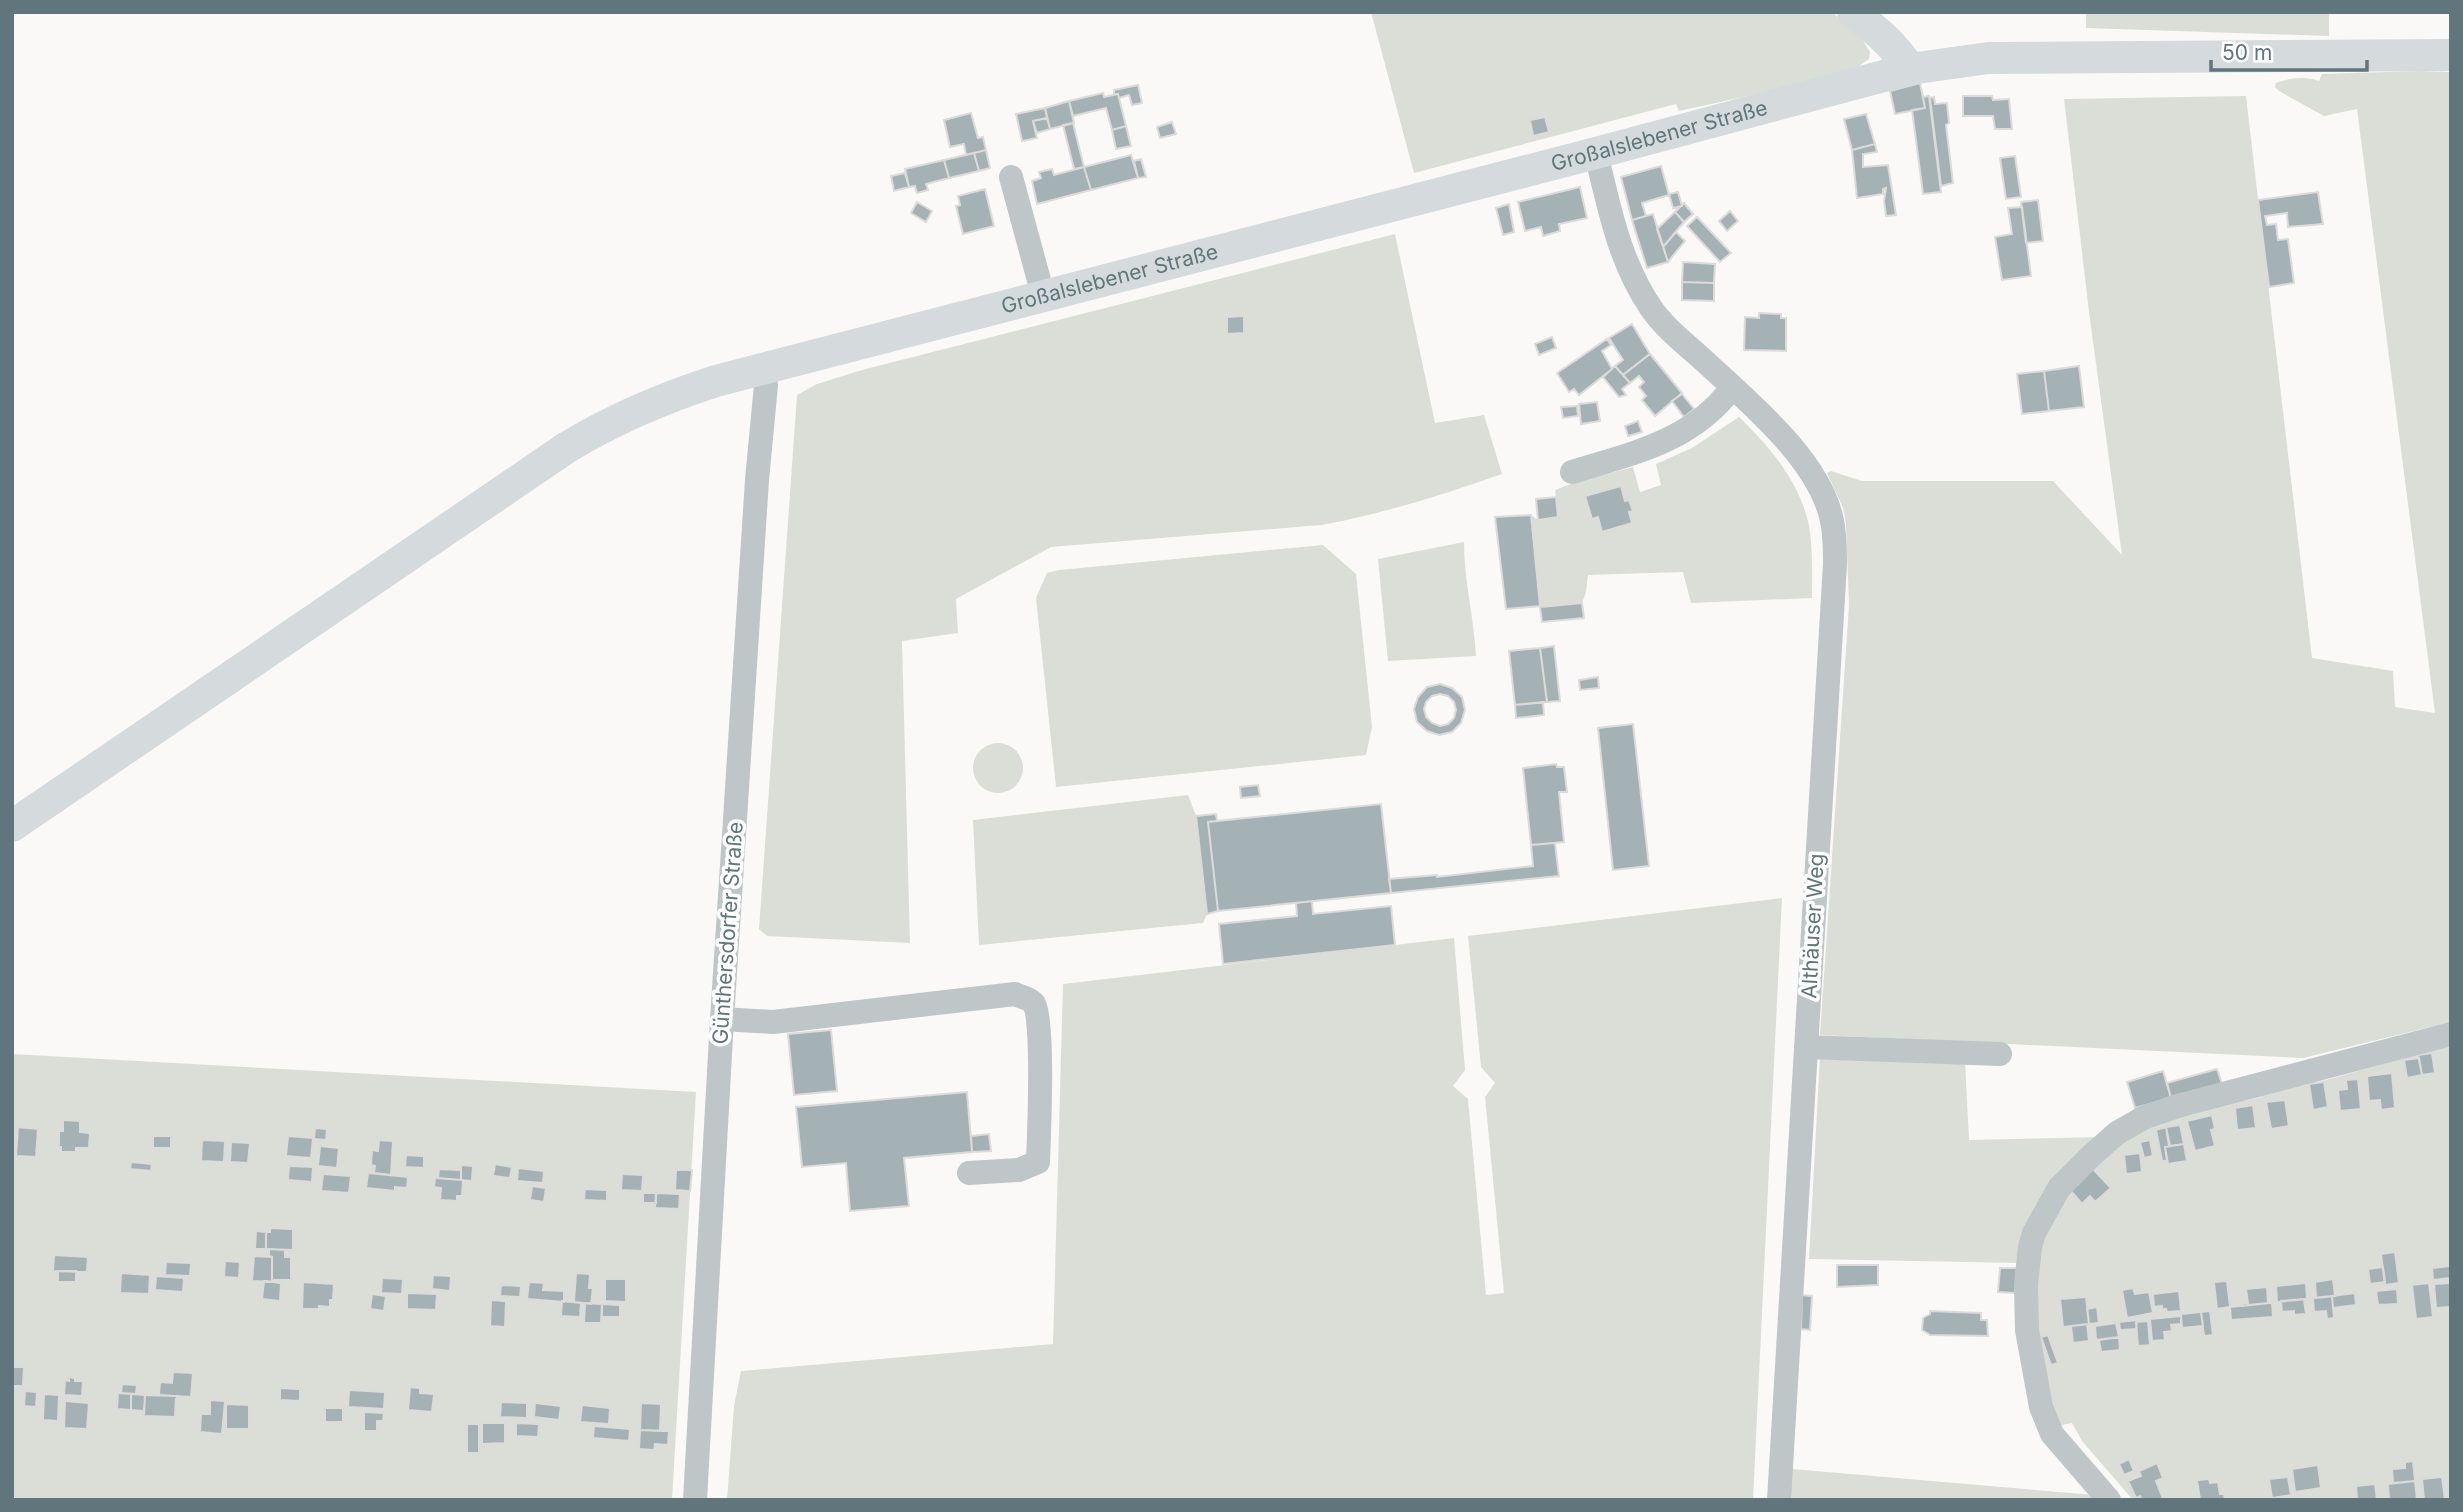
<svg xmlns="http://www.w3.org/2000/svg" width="2463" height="1512" viewBox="0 0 2463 1512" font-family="Inter,sans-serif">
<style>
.green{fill:#dbded7}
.building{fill:#a5b2b5;stroke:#dcdbda;stroke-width:2;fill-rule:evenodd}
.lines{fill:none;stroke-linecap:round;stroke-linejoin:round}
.minor{stroke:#bec6c8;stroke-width:24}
.major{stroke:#d5dbdc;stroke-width:32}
.labels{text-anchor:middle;stroke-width:7;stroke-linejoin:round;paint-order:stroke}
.street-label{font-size:21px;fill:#60767c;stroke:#fff}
</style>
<rect width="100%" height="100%" fill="#faf9f8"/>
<!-- green -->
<path class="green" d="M1371,12h461l28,24 10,16 -1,7 -21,15 -169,37 -3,-7 -262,69z
M2086,12h243v24l-243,-8z
M2419,71l32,1v950l-148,36 -483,-23 29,-430 -3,-81 -3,-16 -16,-35 4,-2 31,10h191l69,74 -33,-243 -25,-213 182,-3 66,562 81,13 2,36 40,6 -78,-604 -33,7 -45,-25 -4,-4 1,-4c14,-5 29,-7 43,-2l3,-7z
M1395,234l40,189 49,-8 18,59c-60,21 -119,40 -181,51l-270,22 -95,52 2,34 -56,8 8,302 -143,-7 -8,-7 38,-534 20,-11 45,-14z
M1739,417c31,30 61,65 70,109 4,23 3,48 3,72l-121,5 -8,-31 -95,3 -2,17 -4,11 -42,4 -9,-92 7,5 20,-3 -3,-27 21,-8 57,-15 7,25 21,-7 -5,-21 36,-16z
M1464,542c0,39 10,76 12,114l-88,5 -10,-102z
M1323,545l33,29 16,153 -6,28 -310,32 -20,-189 11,-25 12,-3z
M973 768a25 25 0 1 1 50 0a25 25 0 1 1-50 0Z
M1188,795l8,21 11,98 -4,9 -224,22 -6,-125z
M1782,898l-29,602h-1026l7,-94 7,-35 312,-27 10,-360 391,-46 11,132 -12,16 15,13 18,196 18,-2 -19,-196 10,-14 -14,-16 -13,-131z
M2451,1045v455h-318l-51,-59 -10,-18 -15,3 -22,-89 -1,-75 20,-54 69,-70 36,-14 22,-6 -1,-4 81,-17 1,-4 64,-13z
M12,1054l684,38 -24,408h-660z
M1820,1056l145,5 4,79 133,-3 -83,126 -210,-4z
M1792,1469l302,26 4,5h-308z"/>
<!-- building -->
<path class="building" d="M1920,83l5,25 -30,6 -5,-23z
M1138,85l4,18 -10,2 -3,-10 -10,3 -1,-4h-4v-4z
M1103,93l1,4 14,-3 8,32 -14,4 -6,-22 -33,8 -4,-15z
M1929,96l12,96 -18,2 -11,-84 13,-2 -2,-11z
M1963,96h29l1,4 16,-1 3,30h-17l-2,-13h-30z
M1934,97l1,7 12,-1 2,20 -3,2 7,58 -12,3 -11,-88z
M1069,101l5,22 -24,6 -5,-21z
M1045,108l2,10 -14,3 4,17 -15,3 -6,-27z
M971,113l7,25 5,-1 3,13 -20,5 -2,-11 -14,3 -6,-27z
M1866,114l9,30 -23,6 -8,-31z
M1545,117l4,15 -16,4 -3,-16z
M1047,118l3,11 -13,4 -4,-12z
M1172,122l4,12 -16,4 -3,-11z
M1073,123l11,44 -10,2 -11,-44z
M1126,126l5,20 -15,3 -4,-19z
M1875,144l2,8 -14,2v13l25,-2 8,50 -10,1 -2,-15 2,-13 -3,1v5l-26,4 -5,-48z
M986,150l4,18 -11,3 -5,-18z
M974,153l5,18 -30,7 -5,-18z
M1131,155l7,23 -47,12 -7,-23z
M2015,156l6,41 -15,2 -6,-41z
M1141,159l5,18 -8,1 -4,-17z
M944,160l5,18 -23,6 2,6 -11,3 -2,-7 -6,1 -4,-18z
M1661,166l8,29 -27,8 4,13 -14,4 -11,-43z
M1084,167l7,23 -54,14 -5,-23 9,-3 -2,-6 13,-3 2,6z
M905,173l4,14 -15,4 -3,-15z
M1580,187l7,31 -28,6 1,7 -17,5 -2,-9 -16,4 -7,-29z
M985,189l9,37 -31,8 -7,-28 4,-1 -2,-9z
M1678,192l4,14 -9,2 -4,-14z
M2318,192l5,32 -35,3 -1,-14 -22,3 2,9 9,-1 2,16 10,-1 6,44 -25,4 -11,-87z
M2038,200l5,41 -17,2 -5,-41z
M917,202l15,9 -6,11 -15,-9z
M1684,203l9,11 -9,8 -9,-10z
M1509,204l5,28 -11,3 -7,-27z
M2022,207l9,69 -29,4 -7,-43 17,-3 -4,-26z
M1730,211l8,10 -11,10 -8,-10z
M1675,212l9,10 -21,25 -6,-18z
M1653,214l15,48 -21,6 -15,-48z
M1697,217l34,36 -11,9 -33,-36z
M1676,232l9,9 -17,21 -5,-15z
M1683,262l32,2 -1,19 -32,-1z
M1682,282l32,1v18l-32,-1z
M1759,313l22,1v4h5v33l-42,-1 1,-33 14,1z
M1244,316v17l-17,1v-17z
M1632,324l18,30 -27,21 -8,-9 8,-6 -14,-22z
M1552,337l4,11 -17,7 -4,-11z
M1607,339l4,6 -9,6 10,18 -33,26 -5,-6 -5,3 -12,-19z
M1650,354l32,39 -27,23 -13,-16 4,-4 -7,-9 5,-5 -5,-6 -9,7 -7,-8z
M1615,366l15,17 -8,6 4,6 -7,2 -16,-20z
M2079,366l5,41 -35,4 -5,-40z
M2044,371l5,40 -27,3 -5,-40z
M1682,394l12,15 -10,8 -12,-16z
M1597,402l3,19 -19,3 -2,-20z
M1577,406l1,10 -15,2 -2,-11z
M1638,421l4,11 -14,4 -3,-10z
M1621,486l4,15 4,-1 4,11 -4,1 3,11 -30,9 -4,-15 -6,2 -7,-23z
M1556,497l2,20 -20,3 -2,-21z
M1531,515l9,91 -34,3 -11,-92z
M1582,603l2,15 -42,4 -2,-15z
M1554,646l6,55 -13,1 -7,-54z
M1540,648l7,54 -32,3 -6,-54z
M1598,677l1,11 -19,2 -1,-10z
M1440,684l12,4 10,9 3,13 -4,13 -9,9 -13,3 -12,-4 -10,-9 -3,-13 4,-12 9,-10zM1440,694l8,2 6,6 2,8 -2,8 -6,6 -8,2 -8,-3 -6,-6 -2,-8 2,-7 6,-6z
M1543,702l1,13 -28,3 -1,-13z
M1633,724l16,142 -36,4 -15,-142z
M1556,764l1,3h7l3,25h-8l5,50 -33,3 -8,-77z
M1258,785l2,11 -19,2 -1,-11z
M1381,804l10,89 -173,18 -10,-89z
M1216,814l1,7 -9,1 10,89 -11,3 -11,-98z
M1555,843l4,33 -168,17 -2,-14 48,-4v2l96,-11 -2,-21z
M1312,901l1,13 78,-8 4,39 -172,19 -4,-40 78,-8 -1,-13z
M831,1030l6,61 -43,4 -6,-61z
M2432,1053l3,20 -13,2 -4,-20z
M2419,1058l3,17 -15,3 -3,-18z
M2217,1069l5,15 -51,14 -4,-15z
M2163,1071l8,27 -36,10 -8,-26z
M2392,1073l3,35 -14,2 -1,-10 -11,1 -2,-25z
M2358,1079l3,30 -21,2 -2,-21 9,-1 -1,-9z
M2324,1082l4,25 -15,3 -4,-26z
M967,1092l5,60 -68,6 5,48 -59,5 -4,-48 -44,4 -6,-60z
M2285,1100l4,26 -18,3 -5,-27z
M2253,1105l3,23 -19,2 -2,-22z
M2212,1115l3,14 -4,1 4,16 -20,5 -8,-30z
M63,1120l17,1v11l10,1 -1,15h-13v4h-15v-5h-2v-16h4z
M2180,1125l4,19 -15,2 -3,-19z
M18,1127l20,2 -2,28 -20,-1z
M2166,1127l4,19 -5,1 2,14h-5l-6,-31z
M315,1128l12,1 -1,11 -12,-1z
M989,1134l2,17 -19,1 -1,-16z
M153,1136h18v12h-18z
M288,1136l25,2 -2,20 -25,-2z
M202,1140l23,1 -1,21 -23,-1z
M379,1140l14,1 -2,34 -17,-2 1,-7 -4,-1 1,-15 6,1z
M2150,1140l3,16 -9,2 -4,-16z
M231,1142l19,1 -2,20 -18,-1z
M2184,1144l3,17 -19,3 -3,-17z
M320,1146l19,2 -2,20 -19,-2z
M2140,1153l2,19 -16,2 -2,-19z
M406,1155l18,1v12l-19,-1z
M131,1162l21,2 -1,7 -21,-2z
M495,1164l17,3 -2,11 -17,-2z
M461,1165l12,1 -1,15 -11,-1z
M289,1166l24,1 -1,15 -24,-2z
M518,1168l26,3 -1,12 -26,-2z
M439,1169l22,1v10l-23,-2z
M2093,1169l18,19 -16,14 -5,-6 -8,8 -12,-14z
M676,1170h16l-2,21 -15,-1z
M368,1173l40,4 -1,11 -12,-1v4l-29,-3z
M323,1174l28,2 -2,17 -28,-2z
M622,1174l21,1 -1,16 -21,-1z
M435,1178l28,2 -1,16h-5v5l-17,-1 1,-12 -7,-1z
M532,1186l14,2 -2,14 -14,-2z
M585,1189l22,1v11l-23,-1z
M643,1193h13v10h-13z
M656,1193l24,1 -1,15 -24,-1z
M270,1228l23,1v21l-27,-1v-17h4z
M256,1231l10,1v17h-11z
M269,1249l16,1v7h6v23h-19v-23l-3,-1z
M2395,1252l4,31 -14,2 -4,-31z
M54,1255l34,2 -1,15 -34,-1z
M254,1256l18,1v25l-20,-1z
M225,1261l15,1 -1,16 -15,-1z
M166,1262l25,1 -1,13 -25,-1z
M1837,1265h41v20l-41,2z
M2450,1266l1,12 -18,2 -1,-12z
M2383,1267l2,15 -15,2 -2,-15z
M2000,1268h17l-2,25 -17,-1z
M58,1271h18v11h-18z
M121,1273l29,2 -1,19 -29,-1z
M576,1273l14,1 -1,14h4l-2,16 -17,-2z
M433,1275l18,1 -1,15 -18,-2z
M156,1276l28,2 -1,14 -28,-2z
M382,1278l21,1 -1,15 -21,-1z
M605,1279h21v23l-21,-1z
M2333,1279l2,17 -19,2 -1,-16z
M264,1281l17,2 -1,18 -18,-2z
M2227,1281l3,26 -13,2 -3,-27z
M303,1282l31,2 -1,16h-3v7l-11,-1v3h-17z
M529,1282l15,1 -1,7 21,1v11l-37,-3z
M2306,1283l1,16 -30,3 -1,-16z
M2429,1283l4,34 -17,2 -4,-34z
M2451,1283v24l-15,1 -2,-24z
M501,1285l20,1 -1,11 -20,-1z
M2267,1287l1,16 -25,3 -1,-3h6l-2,-14z
M2133,1288l2,6 14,-2 4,21 -26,5 -5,-28z
M2397,1289l1,15 -20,1 -2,-14z
M2179,1291l2,20 -14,1 -1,-3h-4v-3l-8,1 -1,-13z
M407,1293l30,1 -1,16 -29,-1z
M2355,1293l1,12 -23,3 -1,-12z
M372,1294l14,2 -2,15 -14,-2z
M1802,1295l10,1 -2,34 -9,-1z
M2332,1296l2,22 -7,1 -1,-8 -12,1 -1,-14z
M2086,1297l3,27 -26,3 -3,-28z
M2304,1299l2,15 -12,1v-4l-12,1 -1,-11z
M491,1300l15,1 -1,26 -15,-1z
M562,1301l19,2 -1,14 -19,-1z
M585,1303l17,1 -1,19h-17z
M2268,1303h4l1,14 -42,3 -1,-13z
M602,1304l18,1v12h-18z
M2097,1307l2,16 -10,1 -2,-15z
M1930,1311l51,2v7h6l1,16 -58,-1 -8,-5 1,-12 7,-4z
M2210,1311l3,24 -9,1 -3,-24z
M2201,1312l2,14 -21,2 -1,-14z
M2181,1316v8l-10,1 1,6 -8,1 1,8 -13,1 -2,-22z
M2137,1320l-1,9 -16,1 -1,-8z
M2148,1321l2,24 -12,1 -2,-24z
M2116,1323l3,14 -23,3 -1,-14z
M2087,1324l2,17 -16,2 -2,-17z
M2048,1335l10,28 -7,2 -10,-28z
M2119,1337l1,13 -19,2 -2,-12z
M12,1367h12l-1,19h-11z
M173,1372l20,1 -2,24 -32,-2 1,-13 12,1z
M69,1377l6,1v3h8l-1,15 -18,-1 1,-15 4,1z
M122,1384l15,1 -1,9 -15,-1z
M410,1387l10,1v5l14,1 -2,18 -24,-2z
M280,1388l20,1v12l-20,-1z
M349,1390l36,2 -1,17 -36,-2z
M25,1391l12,1 -1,15 -12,-1z
M118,1393l13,1v16l-14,-1z
M44,1394l15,1 -1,26 -15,-1z
M131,1394l14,1 -1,16 -13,-1z
M145,1395l31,1 -1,21 -31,-1z
M210,1400l15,1 -3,33 -22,-2 1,-18h9z
M65,1401l24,2 -2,26 -23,-1z
M501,1402l26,1v15l-27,-1z
M535,1403l26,3 -2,14 -25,-3z
M641,1403l20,1 -1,27 -20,-1z
M226,1404l23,1v24h-23z
M582,1405l28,3 -1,16 -29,-2z
M325,1408h18v14h-18z
M364,1412l20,1 -1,8h-6v10h-13z
M482,1423h23v20l-23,1z
M516,1423l23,1 -1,13 -22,-1z
M467,1424h12v29h-12z
M594,1426l36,3 -1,12 -36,-3z
M640,1430l29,1 -1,14 -13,-1 -1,6 -15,-1z
M2129,1459l5,12 -10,4 -5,-11z
M2413,1461l2,20 -22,2 -1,-14 13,-1v-6z
M2157,1463l6,15 -7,3 7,18 -21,1 -2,-4 -4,2 -8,-17 13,-5 -2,-5z
M2318,1465l3,23 -26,4 -3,-23z
M2288,1477l3,18 -19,3 -3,-19z
M2442,1477l3,23h-21l-2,-21z
M2209,1479l1,4 8,-1 2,12h4l1,6h-25l-3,-20z
M2415,1481l2,19h-28l-1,-16z
M2375,1484l2,16h-20l-1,-14z"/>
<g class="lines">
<!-- minor -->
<path class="minor" d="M1596,153c13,54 23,108 55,155 13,19 32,34 49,49 45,42 120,102 132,164 3,14 3,29 3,43l-56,936
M1011,177l32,118
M1572,472c61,-19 119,-30 160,-84
M722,1019l51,3 242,-28c5,3 15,4 19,10 10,15 5,132 4,158l-19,8 -50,3
M1806,1047l194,7
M695,1500l27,-481 35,-539 9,-95 -3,-18
M2109,1500l-57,-66 -11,-27 -14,-77 -1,-45 4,-38 4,-14 25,-45 33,-33 25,-22 28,-16 36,-12 270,-71"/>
<!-- major -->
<g class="major">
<path d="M1853,12c22,17 41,33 57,57"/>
<path id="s1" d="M12,826l554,-378c48,-29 97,-50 150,-67l880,-228 314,-84 78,-11 463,-3"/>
</g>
</g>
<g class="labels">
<!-- street labels -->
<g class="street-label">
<text dy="7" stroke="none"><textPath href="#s1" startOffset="1810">Großalslebener Straße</textPath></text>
<text dy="7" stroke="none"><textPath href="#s1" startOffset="1242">Großalslebener Straße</textPath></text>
<text transform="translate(1813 926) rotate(-87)" y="7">Althäuser Weg</text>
<text transform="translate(728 933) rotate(-86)" y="7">Günthersdorfer Straße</text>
</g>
</g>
<!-- border -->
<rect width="2463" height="1512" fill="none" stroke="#60767c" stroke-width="28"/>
<!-- scale -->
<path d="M2211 60v10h156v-10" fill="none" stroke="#60767c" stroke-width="3.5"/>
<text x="2222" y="60" font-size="21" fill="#60767c" stroke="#ffffff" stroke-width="5" paint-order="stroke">50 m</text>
</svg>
